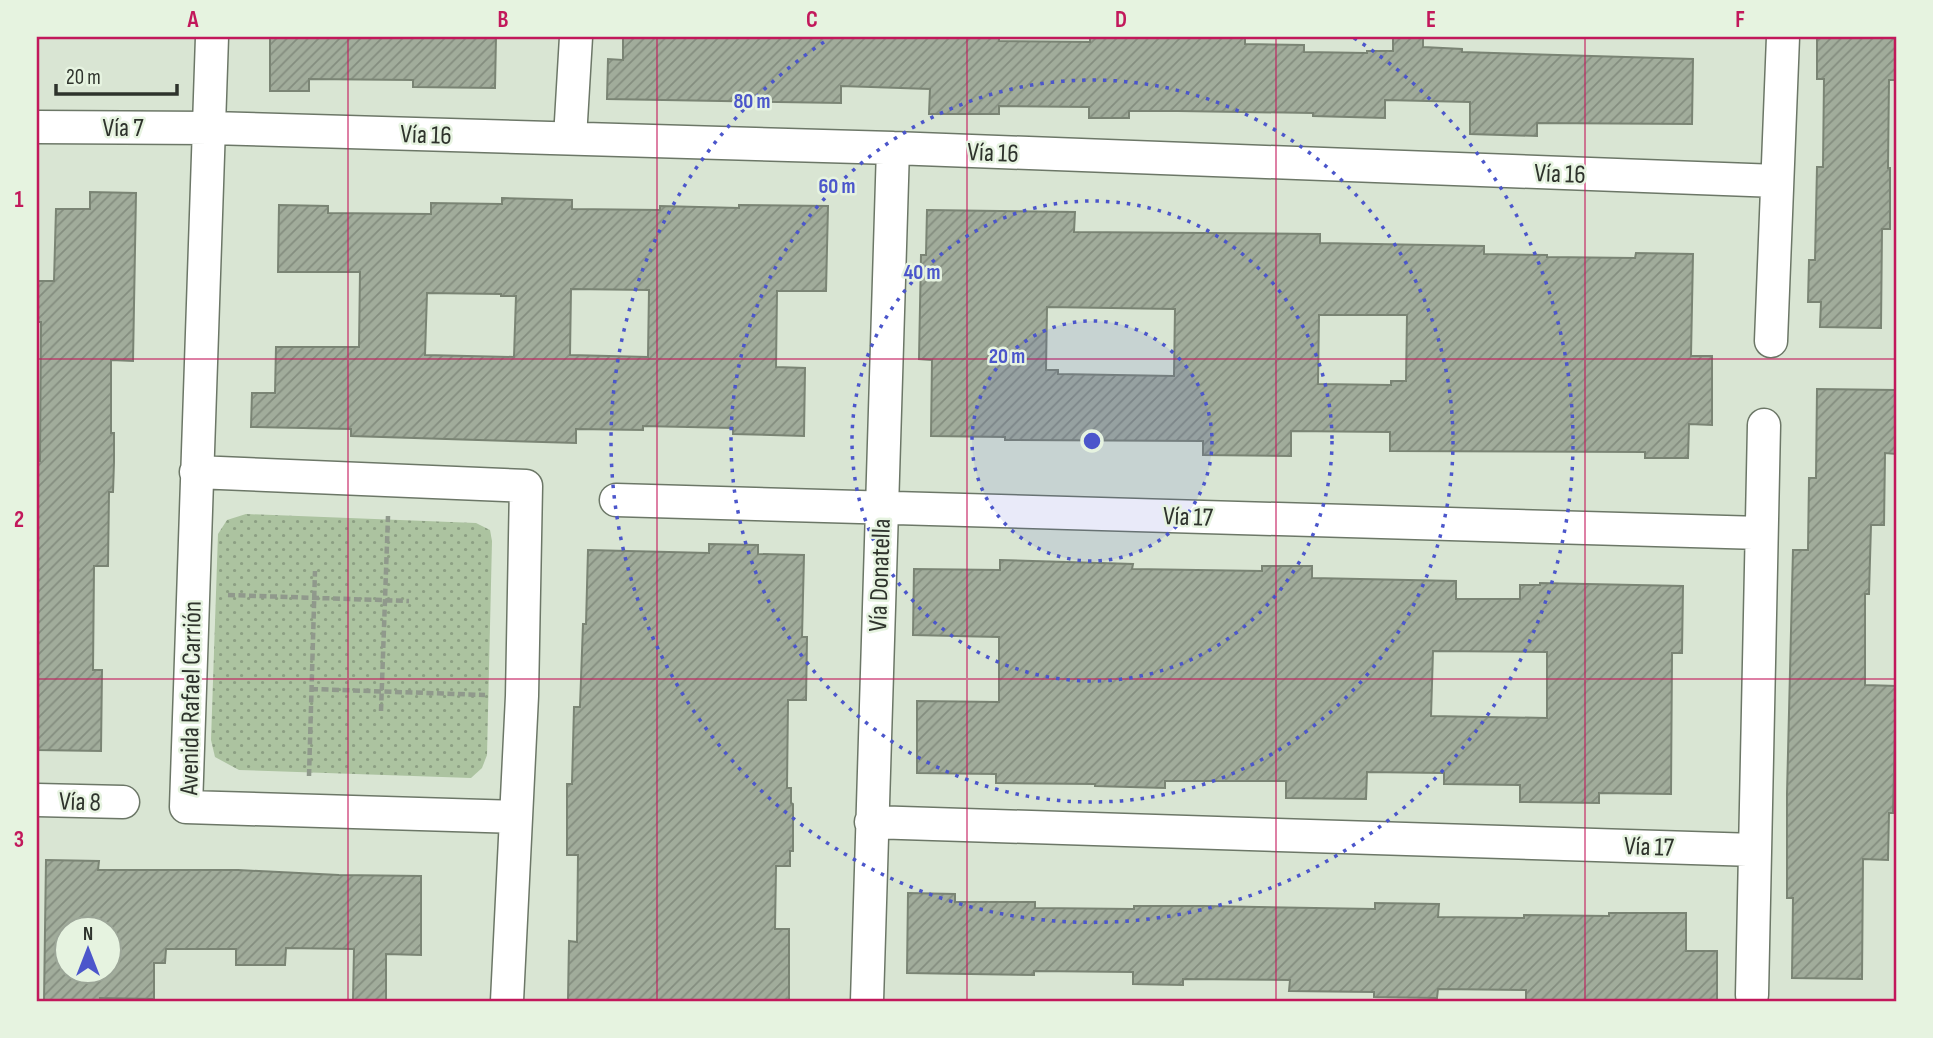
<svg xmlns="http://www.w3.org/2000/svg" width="1933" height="1038" viewBox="0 0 1933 1038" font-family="'Sofia Sans Condensed',sans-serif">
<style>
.park{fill:url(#park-dots)}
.building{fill:url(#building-hatch);stroke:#7a8474;stroke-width:2;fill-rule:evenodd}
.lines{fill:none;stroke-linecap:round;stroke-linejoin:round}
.minor-casing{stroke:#6c7767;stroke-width:35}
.path{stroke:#90998c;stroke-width:4.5;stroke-dasharray:7 3.5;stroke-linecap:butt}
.minor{stroke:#fff;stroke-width:32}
.grid{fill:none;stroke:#c2185b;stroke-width:2;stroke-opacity:0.55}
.ring{fill:none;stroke:#4b56cb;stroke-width:3.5;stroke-dasharray:3.5 7}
.labels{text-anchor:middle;stroke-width:5;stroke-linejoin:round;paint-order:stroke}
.street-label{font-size:26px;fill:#2e332c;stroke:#e6f3e0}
.centre{fill:#4b56cb;stroke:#e6f3e0;stroke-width:3.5}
.ring-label{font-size:21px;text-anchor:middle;font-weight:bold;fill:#4b56cb;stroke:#e6f3e0;stroke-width:5;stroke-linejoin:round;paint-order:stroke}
.neatline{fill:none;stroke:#c2185b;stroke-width:2.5}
.grid-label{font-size:23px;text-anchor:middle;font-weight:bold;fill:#c2185b}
</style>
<defs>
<pattern id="park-dots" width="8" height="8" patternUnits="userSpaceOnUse" patternTransform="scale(1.75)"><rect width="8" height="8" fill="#acc3a0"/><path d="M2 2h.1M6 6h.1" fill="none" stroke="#8c9f83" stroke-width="1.8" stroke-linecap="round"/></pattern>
<pattern id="building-hatch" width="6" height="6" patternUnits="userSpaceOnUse" patternTransform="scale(1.75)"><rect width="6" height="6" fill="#a1ac9b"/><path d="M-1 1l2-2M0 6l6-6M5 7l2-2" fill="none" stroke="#848d7f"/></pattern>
</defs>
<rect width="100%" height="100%" fill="#d9e5d3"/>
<!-- park -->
<path class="park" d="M246,514l230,9 14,7 2,11 -5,214 -5,13 -11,10 -232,-8 -24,-13 -4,-17 7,-206 9,-14z"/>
<!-- building -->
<path class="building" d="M270,37h226l-1,51 -82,-1v-7l-104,-1v12h-39z
M623,37h376v4l91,1v-5h155v7l59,1v7l63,1v-2h26v-14h30v10l39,2v3l231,7 -1,65 -155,-1v13l-67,-2v-32l-85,-2v18l-72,-2v-3l-135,-2h-49v7h-40v-11l-90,-1v8h-70l1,-25 -89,-3v17l-234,-4 1,-40 15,1z
M1817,37h79v43h-7l-1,88h2v61h-8l-1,99 -61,-1 1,-25h-13l1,-42h6l2,-93h6l1,-88h-7z
M90,192l46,1 -3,168 -22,-1v73h3v29l-1,30h-4l-1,74h-14l-1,104h9l-1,81 -64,-1v-289h3l1,-139h-4v-41h17l2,-72h34z
M502,198l70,2v9l88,1v-4l79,2v-3l89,1 -2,85h-49l-1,76 29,1 -1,68 -71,-2v-6l-90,-2v4l-67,-1v14l-225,-7v-7l-100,-2 1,-34h23l1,-46h83l1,-75h-82l1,-67 49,1v7l103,1v-11l71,1zM571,289l78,1 -1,67 -78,-2zM427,293l74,1v2h15l-2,61 -89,-2z
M927,210l148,2 -1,20 246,2v9l164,3v8l63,1v2l88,1 1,-5 57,1 -2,102h21v69l-23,-1 -1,34h-43v-6l-255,-1v-19l-99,-1v25l-88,-1v-14l-198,-1v-3l-74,-1 1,-76 -13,-1 2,-104h5zM1047,307l128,2 -1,67 -116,-2v-4h-12zM1319,315h88l-1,66h-15v4l-73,-1z
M1817,389l79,1v64l-11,-1 -1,72h-13l-2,69h-4v91l31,1 -3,127h-4l-1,47 -25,-1 -1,120 -70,-1 1,-80h-6v-104l6,-244h15l1,-72h7z
M709,544l49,1v9l46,1 -2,82h5l-1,63h-18l-1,88h4v15l2,1v47h-3v15h-14l-1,63h14v72h-221l1,-60 8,1 1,-87h-11v-71h5l2,-77h6l3,-83h3l2,-74 121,3z
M1000,560l133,4 -1,5 130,2v-5h50v12l144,3v18h64v-14h20v-2l143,3 -1,67h-10l-1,141 -72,-1v10l-79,-1v-17l-76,-1v-11l-77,-1 -1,27 -80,-1v-17h-121v7l-70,-2v-2l-99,-1v-9l-79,-1v-72l82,1v-65l-86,-2 1,-66 86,1zM1433,651l114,1v66l-116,-2z
M46,860l53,1 -1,9h140l101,5 82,1v79l-35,-1v47h-33l1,-52 -68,-1 -1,17h-49v-16h-70l-1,14h-11v36l-54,-1v3h-56zM66,929h42v42h-42z
M908,893l47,1v8h80v6l99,1v-3h70l171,3v-6l64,1 -1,13 86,1v-3l85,1v-3h77v38h31v50h-191v-11l-88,-1 -1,9 -63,-1v-5l-85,-1 1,-11 -107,-1v6l-50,-1v-12l-99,-1v4l-127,-2z"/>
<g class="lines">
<defs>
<path id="minor" d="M212,37l-26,770 330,10
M37,127l173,1 683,20 884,33
M570,138l6,-101
M1771,341l12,-304
M196,472l330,14 -4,210 -15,305
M616,500l1145,33
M37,800l86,2
M871,822l884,28
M1752,995l12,-570
M867,1001l26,-853"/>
</defs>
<!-- minor casing -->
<use href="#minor" class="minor-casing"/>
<!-- path -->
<path class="path" d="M228,595l181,6
M311,689l174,6
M381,711l7,-195
M309,776l6,-205"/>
<!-- minor -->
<use href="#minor" class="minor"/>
</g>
<!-- grid -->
<path class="grid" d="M348,37v964M657,37v964M967,37v964M1276,37v964M1585,37v964M37,359h1859M37,679h1859"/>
<!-- distance rings -->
<circle cx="1092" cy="441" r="120" fill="#4b56cb" fill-opacity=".12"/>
<g class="ring">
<circle cx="1092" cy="441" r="120"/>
<circle cx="1092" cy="441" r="240"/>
<circle cx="1092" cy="441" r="361"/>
<path d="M1354 38A481 481 0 1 1 830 38"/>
</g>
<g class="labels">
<!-- street labels -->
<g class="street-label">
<text x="123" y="136">Vía 7</text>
<text transform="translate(426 134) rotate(2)" y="9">Vía 16</text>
<text transform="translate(993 152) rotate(2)" y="9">Vía 16</text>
<text transform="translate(1560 173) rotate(2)" y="9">Vía 16</text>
<text transform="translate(1188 516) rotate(2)" y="9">Vía 17</text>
<text transform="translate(879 575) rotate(-88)" y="9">Vía Donatella</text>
<text transform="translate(190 698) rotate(-89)" y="9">Avenida Rafael Carrión</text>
<text transform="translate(80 801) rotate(2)" y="9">Vía 8</text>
<text transform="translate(1649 846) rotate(2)" y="9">Vía 17</text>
</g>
</g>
<circle cx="1092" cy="441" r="10" class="centre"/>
<g class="ring-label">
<text x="752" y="108">80 m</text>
<text x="837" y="193">60 m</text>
<text x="922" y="279">40 m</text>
<text x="1007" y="363">20 m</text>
</g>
<!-- border -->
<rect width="1933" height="1038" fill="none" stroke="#e6f3e0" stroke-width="77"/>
<!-- north arrow -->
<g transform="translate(88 950)"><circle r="33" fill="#e6f3e0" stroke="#9ca698" stroke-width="2"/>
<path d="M0-5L12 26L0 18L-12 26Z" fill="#4b56cb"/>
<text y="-10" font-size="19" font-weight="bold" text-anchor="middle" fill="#2e332c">N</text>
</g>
<!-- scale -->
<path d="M56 84v10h121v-10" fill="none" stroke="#2e332c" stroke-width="3.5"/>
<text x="66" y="84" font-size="21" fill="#2e332c" stroke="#e6f3e0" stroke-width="5" paint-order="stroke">20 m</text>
<rect x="38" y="38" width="1857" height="962" class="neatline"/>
<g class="grid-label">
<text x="193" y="27">A</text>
<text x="503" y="27">B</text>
<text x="812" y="27">C</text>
<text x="1121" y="27">D</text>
<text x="1431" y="27">E</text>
<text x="1740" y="27">F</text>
<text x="19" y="207">1</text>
<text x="19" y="527">2</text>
<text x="19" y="847">3</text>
</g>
</svg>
